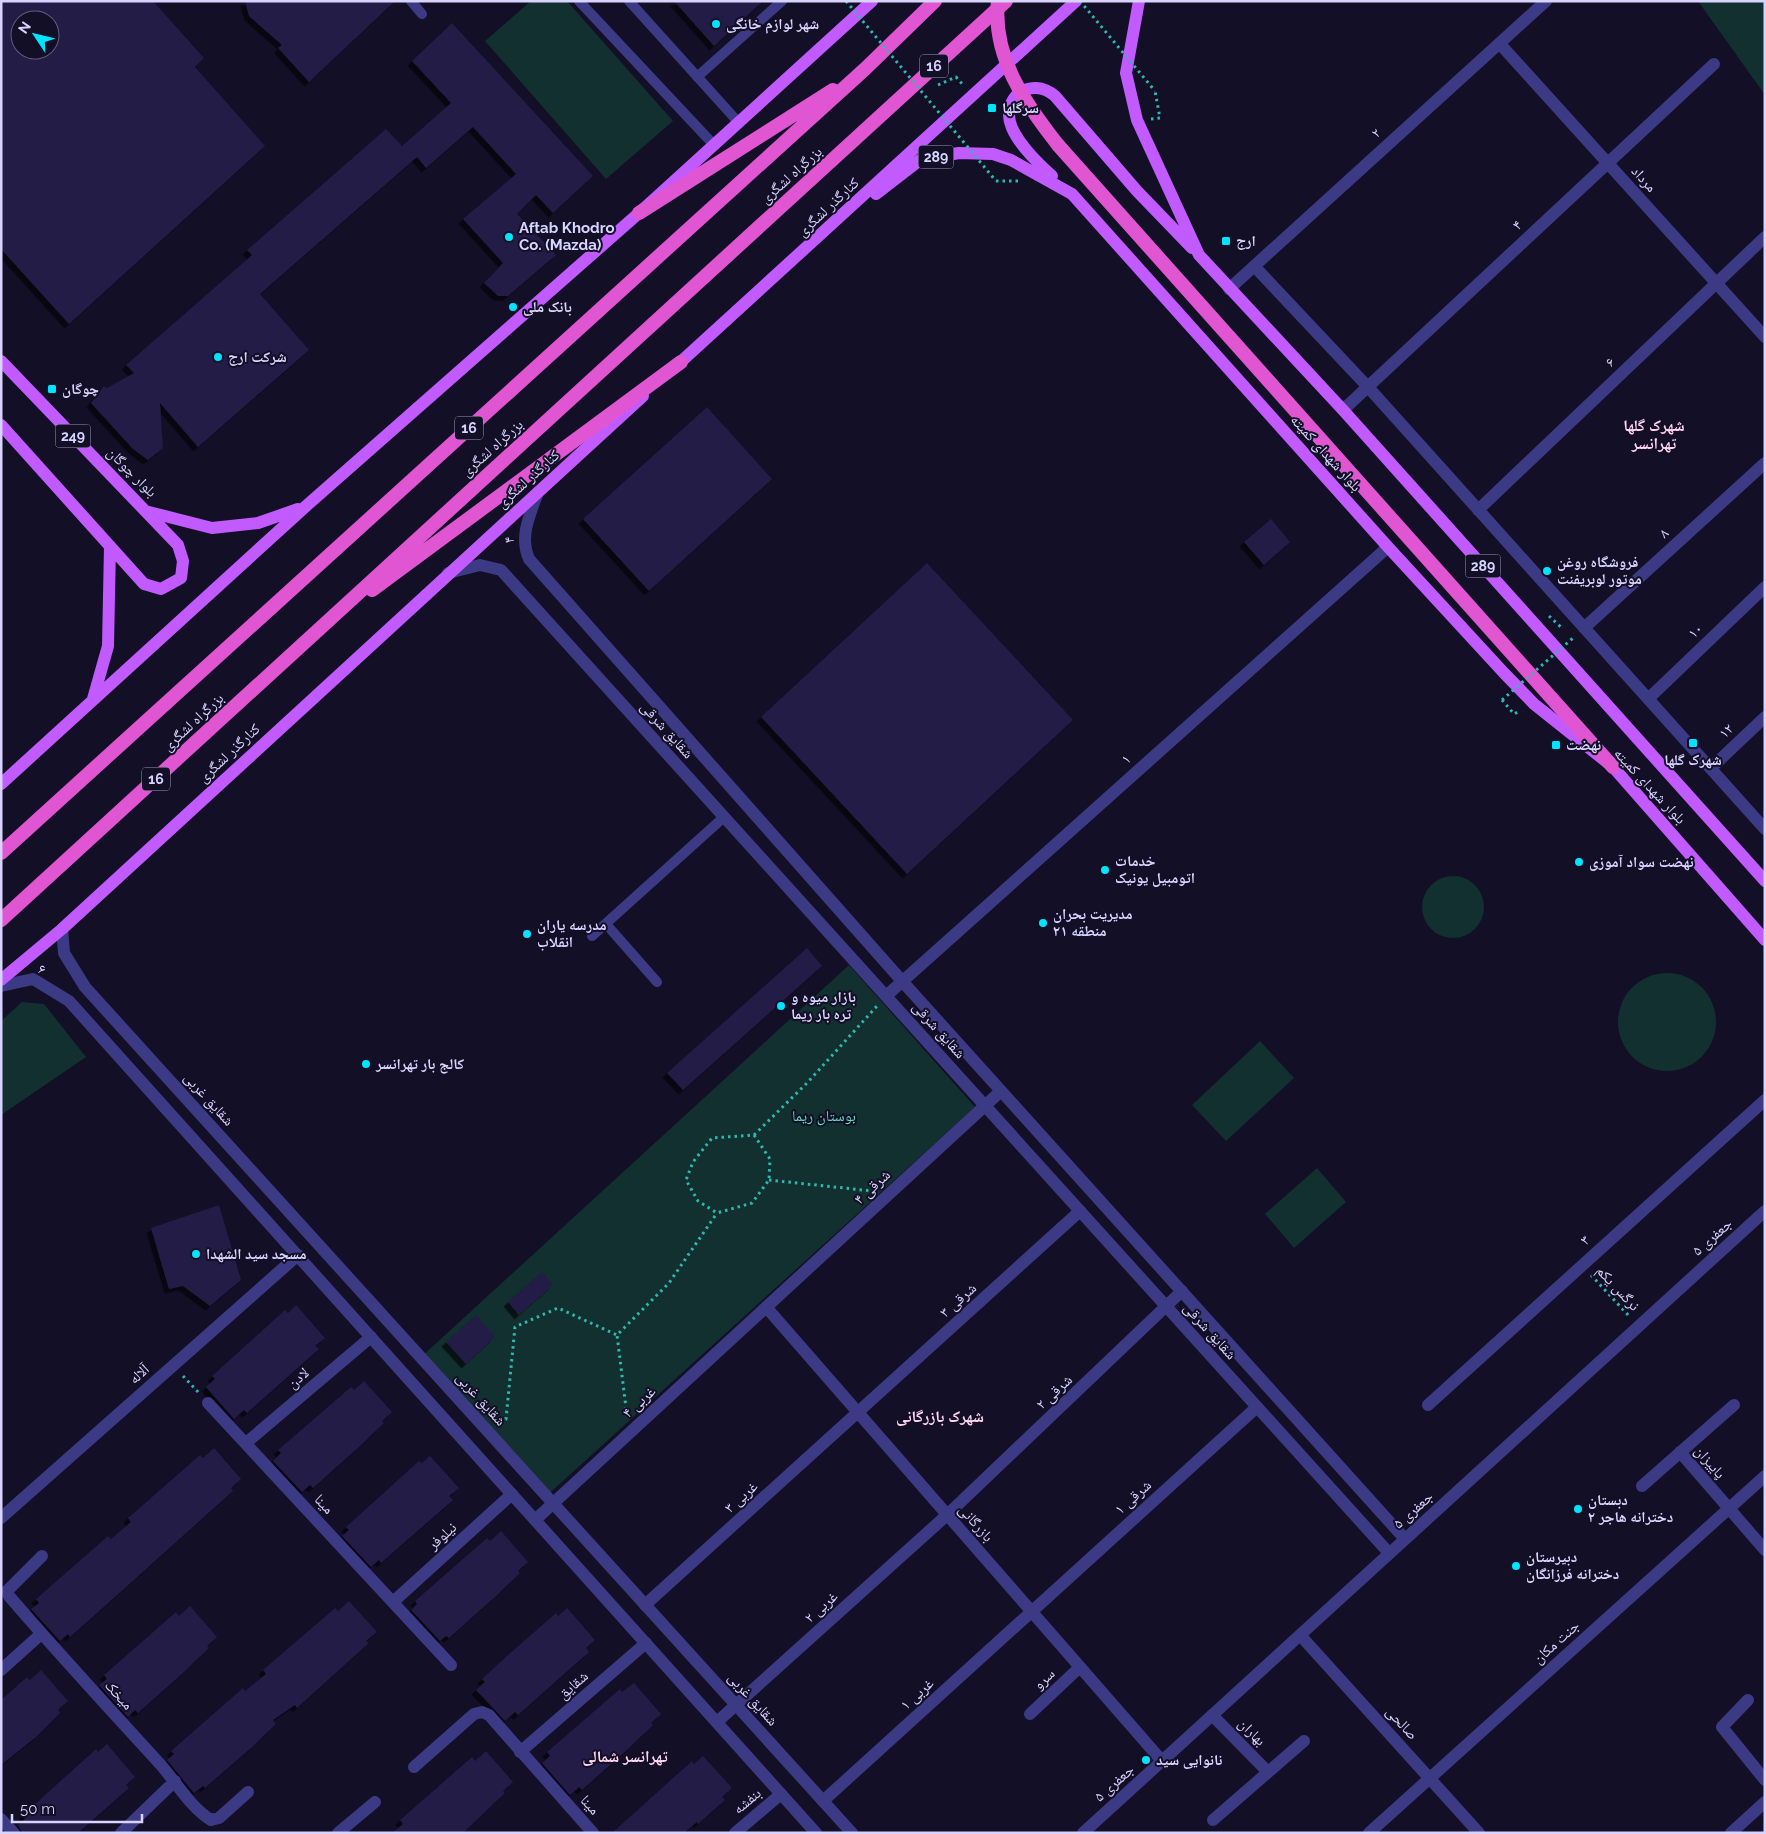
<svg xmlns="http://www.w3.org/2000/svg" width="1766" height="1834" viewBox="0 0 1766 1834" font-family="Raleway,'Noto Naskh Arabic',sans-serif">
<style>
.green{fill:#12302f}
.building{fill:#241b47;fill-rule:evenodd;filter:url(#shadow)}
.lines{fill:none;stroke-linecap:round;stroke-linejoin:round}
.path{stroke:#2fb8b0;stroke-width:3;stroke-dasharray:2.5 4;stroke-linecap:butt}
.service{stroke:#3d3a85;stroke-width:10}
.minor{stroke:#3d3a85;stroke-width:12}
.tertiary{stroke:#3d3a85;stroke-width:12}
.primary{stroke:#c25bff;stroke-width:12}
.trunk{stroke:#e055d1;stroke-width:14}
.path-bridge{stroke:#2fb8b0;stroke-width:3;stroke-dasharray:2.5 4;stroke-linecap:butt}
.trunk-bridge{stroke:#e055d1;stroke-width:14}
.poi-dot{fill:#00e5ff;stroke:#130f26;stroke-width:2}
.labels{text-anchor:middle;stroke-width:4;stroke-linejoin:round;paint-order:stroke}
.shield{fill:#130f26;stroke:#9e99be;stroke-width:1}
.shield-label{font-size:14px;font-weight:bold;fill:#d9d4ff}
.poi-label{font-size:15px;font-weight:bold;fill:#d9d4ff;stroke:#130f26;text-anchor:start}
.street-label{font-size:15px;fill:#d9d4ff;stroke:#130f26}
.park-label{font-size:15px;fill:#5fe0c0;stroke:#130f26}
.neighbourhood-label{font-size:16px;font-weight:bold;fill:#ffd6f0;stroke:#130f26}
</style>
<defs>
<filter id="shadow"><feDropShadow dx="-4.5" dy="4.5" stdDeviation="0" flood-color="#0009"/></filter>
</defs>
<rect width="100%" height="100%" fill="#130f26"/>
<!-- green -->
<path class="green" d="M531,1h36l106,120 -67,58 -121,-138z
M1698,1h67v94z
M1422 907a31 31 0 1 1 62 0a31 31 0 1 1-62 0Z
M849,965l126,142 -433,393 -123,-141z
M1618 1022a49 49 0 1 1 98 0a49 49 0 1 1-98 0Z
M22,1002l22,2 42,53 -85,58v-94z
M1260,1041l34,37 -68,63 -34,-36z
M1317,1168l29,34 -52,46 -29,-34z"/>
<!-- building -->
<path class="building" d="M1,1h152l51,57 -9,9 70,79 -196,178 -68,-75zM20,20h30v30h-30z
M245,1h150l-86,81 -31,-34 4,-3 -33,-29z
M674,1h89l-49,45z
M452,23l141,153 -40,37 -17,-18 -19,19 39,41 -48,41h-10l-14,-13 19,-20 -40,-44 53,-45 -43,-47 -47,41 -9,-11 -157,137 49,56 -111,97 -38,-44 3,45 -15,12 -15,-11 -42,-46 13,-17 3,2 27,-15 -8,-8 126,-110 -5,-5 139,-121 16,17 49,-43 -39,-42z
M707,407l65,72 -123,112 -66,-72z
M1271,519l19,23 -26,23 -20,-23z
M927,563l146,157 -166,154 -146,-157z
M807,948l15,18 -139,124 -16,-17z
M219,1205l22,75 -31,26 -27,-20 -14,3 -18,-61z
M542,1272l11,13 -34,30 -11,-13z
M296,1305l29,33 -10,8 4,3 -72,64 -3,-3 -10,9 -28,-32 9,-8 -3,-3 73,-66 3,3z
M476,1315l19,22 -29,27 -20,-22z
M364,1381l28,31 -10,9 2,2 -25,24 -46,41 -3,-3 -8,7 -29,-31 8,-8 -3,-3 73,-63 3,3z
M214,1448l27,31 -10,9 2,3 -137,123 -26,23 -2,-3 -8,7 -29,-32 8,-6 -3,-4 72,-63 3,3 20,-17 -3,-4 72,-63 3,3z
M430,1456l29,32 -10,8 4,4 -72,63 -2,-3 -8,7 -29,-31 7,-6 -3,-3 73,-66 3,2z
M501,1531l27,31 -10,9 2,2 -25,24 -46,41 -3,-2 -6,5 -29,-31 6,-6 -2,-3 72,-63 3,3z
M349,1601l28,31 -11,9 3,2 -72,65 -2,-3 -22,15 3,4 -25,24 -46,40 -2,-2 -9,7 -27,-33 7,-6 -3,-3 72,-63 2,3 21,-17 -3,-4 72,-62 3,3z
M190,1606l27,31 -10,9 2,2 -25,24 -46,41 -3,-3 -7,7 -29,-32 8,-6 -3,-4 72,-63 3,4z
M567,1608l28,32 -9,8 3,4 -71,63 -3,-3 -10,9 -29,-31 9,-8 -3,-3 26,-24 48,-42 2,3z
M41,1670l27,31 -10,9 2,3 -24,24 -35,28v-65l26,-23 3,3z
M634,1683l27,31 -10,9 2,2 -25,24 -46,41 -3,-3 -9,8 -28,-32 8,-7 -3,-4 73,-63 2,3z
M107,1744l28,33 -9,8 3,3 -51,45h-56l-4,-8 7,-6 -2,-4 73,-66 2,3z
M486,1751l27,31 -10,9 2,2 -42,40h-71l11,-9 -3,-4 72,-63 3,4z
M703,1756l29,32 -10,9 3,3 -27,24 -1,-2 -13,11h-72l80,-72 2,3z"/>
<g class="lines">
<!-- path -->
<path class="path" d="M938,85l18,-8 8,9
M1151,119l9,-1 -5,-27
M996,181h22
M1549,616l14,13
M1502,700l12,14 6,-3
M754,1135l16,24 -1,21 -17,23 -35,10 -19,-12 -12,-21 7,-18 19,-24 42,-3 53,-52 70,-77
M769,1180l103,11
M1591,1275l38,41
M183,1376l16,17
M627,1416l-10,-81 52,-52 48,-70
M500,1423l6,-4 9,-92 43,-19 59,27"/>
<!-- service -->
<path class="service" d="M411,1l11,13
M579,1l135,144
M629,1l110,122
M697,77l85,-76
M606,924l51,58
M592,936l132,-119"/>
<!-- minor -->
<path class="minor" d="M1500,44l265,293
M1254,266l114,121 397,442
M1229,289l317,-288
M1343,410l371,-346
M1478,510l287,-273
M1584,628l181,-165
M1648,699l117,-112
M1711,768l54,-51
M886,996l502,-449
M766,1307l396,454
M208,1403l243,262
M1428,1405l337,-305
M246,1443l125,-106
M1680,1452l85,98
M1642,1486l92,-81
M1,1518l297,-263
M535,1520l466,-429
M42,1556l-35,35 2,5c49,57 100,112 151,168 16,18 31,44 51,56l8,-2 29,-26
M393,1602l119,-108
M645,1605l435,-394
M1300,1635l179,198
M1,1670l40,-36
M1748,1700l-26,27 43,53
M1030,1714l50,-47
M1212,1715l56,57
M717,1722l230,-207 235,-224
M520,1752l126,-109
M414,1767l60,-53 8,-2 7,3 104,118
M823,1801l434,-394
M1213,1820l91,-79
M121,1833l54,-52
M338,1833l37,-31
M735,1833l46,-39
M1083,1833l682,-622
M1369,1833l396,-357
M1731,1833l34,-31"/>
<!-- tertiary -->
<path class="tertiary" d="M538,492c-8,23 -19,44 -9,67l373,422 503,558
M448,573l32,-8 21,5 888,983
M62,929l2,24 21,34 767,846
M1,986l32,-7 36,22 747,832
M1,1819l13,14"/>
<!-- primary -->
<path class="primary" d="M1139,1l-13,72 11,47 62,135 144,155 422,471
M1052,176c-14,-13 -32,-30 -40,-48 -13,-30 19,-53 43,-32l82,95 55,57
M876,194l44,-34 39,-7 34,1 18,6 61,34 316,353 116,126 30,31 79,63 152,173
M1,361l177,184 5,16 -2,17 -20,11 -17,-5 -143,-159
M674,368l402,-367
M145,511l67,17 46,-5 40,-14
M93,699l15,-53 2,-100
M1,784l304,-277 334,-294 233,-212
M1,980l61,-51 581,-533"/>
<!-- trunk -->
<path class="trunk" d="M1058,145l555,622
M639,213l194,-123
M372,590l309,-228
M1,853l864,-784 70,-68
M1,920l1005,-919"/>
<!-- path-bridge -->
<path class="path-bridge" d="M846,1l150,180
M1080,1l75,90
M1502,700l71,-62"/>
<!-- trunk-bridge -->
<path class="trunk-bridge" d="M998,1c-6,56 27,102 60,144"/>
</g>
<!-- markers -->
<g class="poi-dot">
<circle cx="716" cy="24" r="5"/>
<rect x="987" y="103" width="10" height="10" rx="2.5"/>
<circle cx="509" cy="237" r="5"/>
<rect x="1221" y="236" width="10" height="10" rx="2.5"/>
<circle cx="513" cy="307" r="5"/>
<circle cx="218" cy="357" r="5"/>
<rect x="47" y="384" width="10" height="10" rx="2.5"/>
<circle cx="1547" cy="571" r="5"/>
<rect x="1688" y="738" width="10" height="10" rx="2.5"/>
<rect x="1551" y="740" width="10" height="10" rx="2.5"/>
<circle cx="1579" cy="862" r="5"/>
<circle cx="1105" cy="870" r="5"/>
<circle cx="1043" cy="923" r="5"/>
<circle cx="527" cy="934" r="5"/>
<circle cx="781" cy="1006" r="5"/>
<circle cx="366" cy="1064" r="5"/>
<circle cx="196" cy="1254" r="5"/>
<circle cx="1578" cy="1509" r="5"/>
<circle cx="1516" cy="1566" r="5"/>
<circle cx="1146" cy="1760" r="5"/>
</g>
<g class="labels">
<!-- shield labels -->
<g class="shield">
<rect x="920" y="54.5" width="28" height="23" rx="4"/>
<rect x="918.5" y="145.5" width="35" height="23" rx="4"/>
<rect x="455" y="416.5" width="28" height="23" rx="4"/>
<rect x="55.5" y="424.5" width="35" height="23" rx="4"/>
<rect x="1465.5" y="554.5" width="35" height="23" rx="4"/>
<rect x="142" y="767.5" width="28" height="23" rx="4"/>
</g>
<g class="shield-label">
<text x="934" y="71">16</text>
<text x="936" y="162">289</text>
<text x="469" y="433">16</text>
<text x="73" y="441">249</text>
<text x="1483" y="571">289</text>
<text x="156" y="784">16</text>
</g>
<!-- poi labels -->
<g class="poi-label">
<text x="726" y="29">شهر لوازم خانگی</text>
<text x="1002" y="113">سرگلها</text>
<text x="519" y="233">Aftab Khodro<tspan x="519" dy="17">Co. (Mazda)</tspan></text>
<text x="1236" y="246">ارج</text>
<text x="523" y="312">بانک ملی</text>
<text x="228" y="362">شرکت ارج</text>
<text x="62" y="394">چوگان</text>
<text x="1557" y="567">فروشگاه روغن<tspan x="1557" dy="17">موتور لوبریفنت</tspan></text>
<text x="1566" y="750">نهضت</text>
<text x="1693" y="765" text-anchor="middle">شهرک گلها</text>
<text x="1115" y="866">خدمات<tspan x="1115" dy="17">اتومبیل یونیک</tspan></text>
<text x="1589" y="867">نهضت سواد آموزی</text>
<text x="1053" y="919">مدیریت بحران<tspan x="1053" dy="17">منطقه ۲۱</tspan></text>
<text x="537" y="930">مدرسه یاران<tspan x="537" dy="17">انقلاب</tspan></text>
<text x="791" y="1002">بازار میوه و<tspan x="791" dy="17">تره بار ریما</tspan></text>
<text x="376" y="1069">کالج بار تهرانسر</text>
<text x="206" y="1259">مسجد سید الشهدا</text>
<text x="1588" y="1505">دبستان<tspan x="1588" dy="17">دخترانه هاجر ۲</tspan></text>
<text x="1526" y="1562">دبیرستان<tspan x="1526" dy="17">دخترانه فرزانگان</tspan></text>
<text x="1156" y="1765">نانوایی سید</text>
</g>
<!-- street labels -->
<g class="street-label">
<text transform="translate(1376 133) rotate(-42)" y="5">۲</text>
<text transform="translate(791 175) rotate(-42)" y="5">بزرگراه لشگری</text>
<text transform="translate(1644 179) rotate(48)" y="5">مرداد</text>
<text transform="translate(828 207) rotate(-43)" y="5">کنارگذر لشگری</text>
<text transform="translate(1517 225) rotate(-43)" y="5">۴</text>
<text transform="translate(1610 362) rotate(-44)" y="5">۶</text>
<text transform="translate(492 448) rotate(-42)" y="5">بزرگراه لشگری</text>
<text transform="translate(1326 453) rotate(48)" y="5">بلوار شهدای کمیته</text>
<text transform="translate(132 472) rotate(45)" y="5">بلوار چوگان</text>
<text transform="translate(528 479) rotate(-42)" y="5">کنارگذر لشگری</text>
<text transform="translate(1664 533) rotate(-42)" y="5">۸</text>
<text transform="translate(509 540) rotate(-89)" y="5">۴</text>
<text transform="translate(1695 631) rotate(-44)" y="5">۱۰</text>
<text transform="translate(193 722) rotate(-43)" y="5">بزرگراه لشگری</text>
<text transform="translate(667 730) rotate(48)" y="5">شقایق شرقی</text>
<text transform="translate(1726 731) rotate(-44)" y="5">۱۲</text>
<text transform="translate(229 753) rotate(-43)" y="5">کنارگذر لشگری</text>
<text transform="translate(1126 759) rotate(-42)" y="5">۱</text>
<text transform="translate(1650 786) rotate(47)" y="5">بلوار شهدای کمیته</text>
<text transform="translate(42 969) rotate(19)" y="5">۶</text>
<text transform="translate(939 1030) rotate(48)" y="5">شقایق شرقی</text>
<text transform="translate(209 1099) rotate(48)" y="5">شقایق غربی</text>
<text transform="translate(872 1187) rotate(-43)" y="5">۴ شرقی</text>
<text transform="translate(1712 1237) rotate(-42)" y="5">جعفری ۵</text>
<text transform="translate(1585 1240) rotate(-42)" y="5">۳</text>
<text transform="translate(1618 1288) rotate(47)" y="5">نرگس یکم</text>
<text transform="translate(958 1300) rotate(-42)" y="5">۳ شرقی</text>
<text transform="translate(1210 1331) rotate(48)" y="5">شقایق شرقی</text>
<text transform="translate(139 1374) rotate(-42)" y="5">آلاله</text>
<text transform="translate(298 1378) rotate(-40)" y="5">لادن</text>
<text transform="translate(1054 1392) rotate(-43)" y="5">۲ شرقی</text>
<text transform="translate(481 1399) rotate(48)" y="5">شقایق غربی</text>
<text transform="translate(639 1402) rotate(-43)" y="5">۴ غربی</text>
<text transform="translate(1710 1462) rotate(49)" y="5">پاییزان</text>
<text transform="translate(741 1497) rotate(-42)" y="5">۳ غربی</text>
<text transform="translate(1133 1497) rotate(-42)" y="5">۱ شرقی</text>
<text transform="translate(324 1504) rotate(47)" y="5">مینا</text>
<text transform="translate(1413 1510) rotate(-42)" y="5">جعفری ۵</text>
<text transform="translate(976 1523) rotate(49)" y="5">بازرگانی</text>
<text transform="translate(442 1536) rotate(-42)" y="5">نیلوفر</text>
<text transform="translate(821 1607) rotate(-42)" y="5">۲ غربی</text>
<text transform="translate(1556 1642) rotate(-42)" y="5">جنت مکان</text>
<text transform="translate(1044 1679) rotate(-43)" y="5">سرو</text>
<text transform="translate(573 1685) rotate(-41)" y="5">شقایق</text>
<text transform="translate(917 1694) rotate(-42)" y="5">۱ غربی</text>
<text transform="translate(119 1695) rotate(48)" y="5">میخک</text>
<text transform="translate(753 1699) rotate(48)" y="5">شقایق غربی</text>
<text transform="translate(1402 1723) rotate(48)" y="5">صالحی</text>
<text transform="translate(1252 1732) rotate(45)" y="5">بهاران</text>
<text transform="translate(1114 1783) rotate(-42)" y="5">جعفری ۵</text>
<text transform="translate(747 1801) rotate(-40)" y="5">بنفشه</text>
<text transform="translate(590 1805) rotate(48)" y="5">مینا</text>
</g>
<!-- park labels -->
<g class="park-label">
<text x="824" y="1121">بوستان ریما</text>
</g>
<!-- neighbourhood labels -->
<g class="neighbourhood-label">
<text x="1654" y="431">شهرک گلها<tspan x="1654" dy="18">تهرانسر</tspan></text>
<text x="940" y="1422">شهرک بازرگانی</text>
<text x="625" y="1762">تهرانسر شمالی</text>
</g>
</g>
<!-- border -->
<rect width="1766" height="1834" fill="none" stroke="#d9d4ff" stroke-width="5"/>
<!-- north arrow -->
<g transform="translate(35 35) rotate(305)"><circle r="24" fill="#130f26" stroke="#625e7d"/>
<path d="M0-4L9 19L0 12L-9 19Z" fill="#00e5ff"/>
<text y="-8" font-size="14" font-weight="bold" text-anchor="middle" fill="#d9d4ff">N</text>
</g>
<!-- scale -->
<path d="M12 1814v8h130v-8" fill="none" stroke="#d9d4ff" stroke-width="2.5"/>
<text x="20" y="1814" font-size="15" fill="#d9d4ff" stroke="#130f26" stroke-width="4" paint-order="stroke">50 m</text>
</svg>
